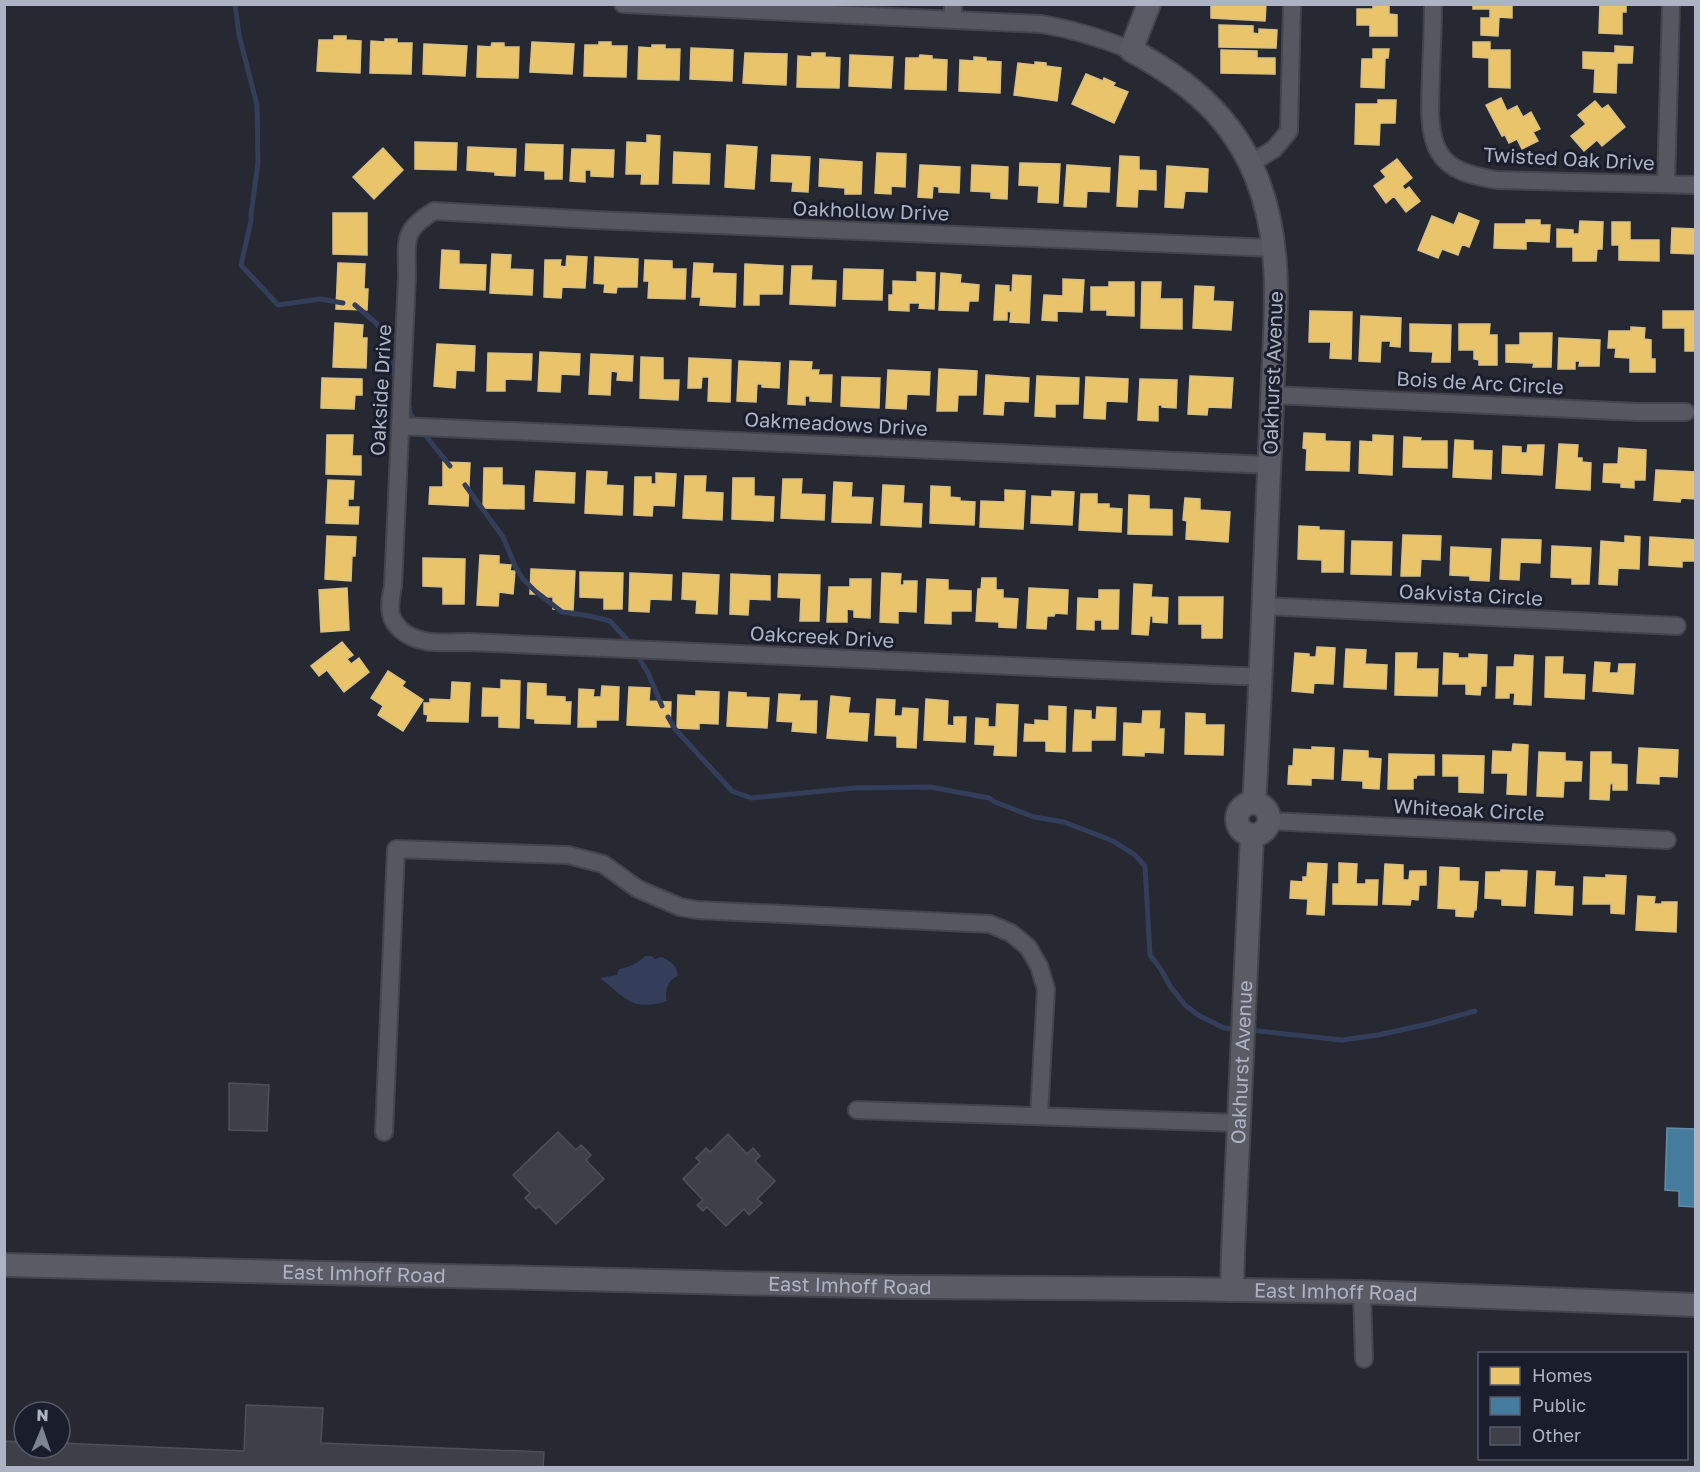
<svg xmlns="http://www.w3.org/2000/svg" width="1700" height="1472" viewBox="0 0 1700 1472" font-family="'Golos Text',sans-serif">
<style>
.water{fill:#343e5a}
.homes{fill:#e9c46a;stroke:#d7bf85;stroke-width:1.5}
.public{fill:#457b9d;stroke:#648ca9;stroke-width:1.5}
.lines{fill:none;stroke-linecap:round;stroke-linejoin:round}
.stream{stroke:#343e5a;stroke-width:5}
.building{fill:#3d4048;stroke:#4d505a;stroke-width:1.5}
.street-casing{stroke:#43454c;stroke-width:20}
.secondary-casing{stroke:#43454c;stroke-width:26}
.street{stroke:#555860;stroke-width:16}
.secondary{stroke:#595c65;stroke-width:22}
.labels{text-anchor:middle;stroke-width:6;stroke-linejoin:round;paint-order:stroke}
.street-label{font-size:20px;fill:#aeb3c4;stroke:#1a1e2c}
</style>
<rect width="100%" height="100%" fill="#262932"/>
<!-- water -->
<path class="water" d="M645,956h6l4,3 7,-2c9,5 15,8 16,19 -10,3 -14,16 -11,25 -36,11 -41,-3 -67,-23l17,-3 2,-6c11,-2 18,-5 26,-13z"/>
<!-- homes -->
<path class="homes" d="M1211,4h55l-1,17 -54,-3z
M1373,4h16v10l8,1v21h-27v-11h-13v-16h16z
M1473,4h39v14l-13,-1 -1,19 -17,-1v-17h9v-9h-17z
M1600,4h26v8h-4v22l-23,-1z
M1219,25l34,1v7l6,1v-5l18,1 -1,18 -57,-1z
M334,36h12v4l15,1 -1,32 -43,-2 2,-31h15z
M385,39h12v4h15l-1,31 -41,-1 1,-32 14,1z
M532,42l42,2 -2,30 -42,-2z
M599,42h12v4h16l-1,31 -42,-1 1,-31h14z
M1473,42h17v8h20v38l-21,-1v-29l-16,-1z
M492,43h12v4h15l-1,31 -41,-1 1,-31 13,1z
M424,44l43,2 -2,30 -42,-2z
M652,45h13v4h15l-1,31 -41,-1 1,-32 13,1z
M1615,46l18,1 -1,16h-15l-1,30 -22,-1 1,-23 -12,-1v-16l32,1z
M691,48l42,2 -1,31 -42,-2z
M1373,49h16l-1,9h-3l-1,30 -23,-1 1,-28h11z
M1221,50l36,1v7h18v16l-54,-1z
M745,53l42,1 -1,31 -43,-2z
M812,53h13v4l15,1 -1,30 -42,-1 1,-31 14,1z
M850,55l43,2 -2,31 -42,-2z
M920,55l12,1v3l15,1 -1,30 -41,-1 1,-31h13z
M974,57l12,1v3l15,1 -1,31 -41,-2 1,-31 14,1z
M1035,62l11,1v3l15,2 -4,33 -43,-6 4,-32 17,2z
M1086,74l17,7 1,-3 11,5 -2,3 15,6 -14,31 -42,-19z
M1501,98l6,13 10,-5 6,11 8,-5 9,17 -7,3 5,9 -16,8 -5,-10 -8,4 -4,-8 -3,1 -16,-31z
M1378,100h18l-1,23h-15l-1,22 -24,-1 1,-40h22z
M1595,101l7,8 6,-4 17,22 -23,19 -5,-6 -13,11 -13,-15 15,-12 -8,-9z
M647,135l13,1 -2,48h-17l1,-10h-16l1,-32 20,1z
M415,142l42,1 -1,27 -41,-1z
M526,144l37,1 -1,34h-17v-8l-20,-1z
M727,145l30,2 -3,42 -29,-2z
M468,147l48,2 -1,27 -20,-1v-3l-28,-2z
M383,148l20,22 -29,29 -21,-22z
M572,149l42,1 -1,27 -22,-1v-6h-6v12l-15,-1z
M674,152l36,2 -1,30 -36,-1z
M877,153l29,1 -1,33 -14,-1v8l-16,-1z
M772,155l38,2 -2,35 -16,-1 1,-9 -22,-1z
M1120,156l19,1v13l17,1v19l-18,-1 -1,18 -20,-1z
M820,159l42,3 -1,32h-16v-6l-26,-2z
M1397,159l15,19 -10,8 3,4 4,-3 11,14 -14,11 -12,-16 -8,7 -12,-17 12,-9 -5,-6z
M1020,163l40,1 -2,39 -20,-1 1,-16 -20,-1z
M920,165l40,2 -1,26 -20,-1v-5l-6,-1 -1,12 -14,-1z
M972,165l36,2 -1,32 -16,-1v-6l-20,-1z
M1067,165l43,3 -1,24 -22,-1 -1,16 -22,-1z
M1167,166l41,3 -1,23 -22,-1 -2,17 -18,-1z
M333,213h34v42l-34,-1z
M1459,213l20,8 -10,26 -7,-3 -4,11 -16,-6 -4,9 -20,-8 14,-34 22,9z
M1526,220h14v5h10l-1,17 -23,-1v8l-32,-1 1,-24h31z
M1580,221l23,1 -1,27h-5l-1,12h-23v-14h-16v-18l16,1v4h6z
M1612,222h18v18h29v21l-40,-1v-15h-7z
M1672,228l24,1v25l-25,-1z
M442,250l17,1v13l27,1 -1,25 -45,-2z
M492,254l19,1 -1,14 23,1 -1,25 -42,-2z
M567,256l20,1 -2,31 -23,-1 -1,11 -17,-1 1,-37h16l-1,6 6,1z
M595,257l43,2 -1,28h-20l-1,6 -12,-1 1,-8 -11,-1z
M645,260l27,1v8h14l-1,30 -37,-1 1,-17h-5z
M338,263l27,1 -1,25h4l-1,21 -31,-1z
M694,263l19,1 -1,9 24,1 -1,33 -35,-2 1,-8h-9z
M745,264l38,2 -1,28h-23v11h-15z
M792,266h20l-1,14 25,1 -1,25 -45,-2z
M844,269l39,1 -1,30 -39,-1z
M917,272l18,1 -1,36 -15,-1 1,-5h-11v8l-20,-1v-15h4v-14l24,1z
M941,273l20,2 -1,8 19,2 -1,16h-9l-1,10 -29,-1z
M1013,275l18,1 -2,47 -19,-1 1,-10 -4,-1v9h-13l2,-35 13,1v6h3z
M1063,279l21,1 -2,32 -25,-1v10l-15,-1 2,-25 19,1z
M1109,282h25v34l-27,-1v-5h-16v-23h18z
M1142,282h19l-1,17h22v30l-41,-1z
M1195,286l19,1 -1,14 20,1 -2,28 -38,-2z
M1310,311l42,1 -1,47 -21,-1 1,-16h-22z
M1663,311h33v40h-11v-23h-22z
M1361,316l40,2 -1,29 -10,-1 1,-5h-10l-1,21 -21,-1z
M335,323l28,2 -1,13h5l-1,30 -33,-1z
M1410,324l41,1 -1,37h-18l1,-10 -23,-1z
M1459,324h31l-1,11h8v30h-18v-5l-5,-1v-9h-15z
M1631,327l14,1 -1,11 7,1v19h4v13h-25v-14l-15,-1 1,-9h-8l1,-17h22z
M1520,333h32l-1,34h-18l1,-4 -28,-1v-17h14z
M1559,338l41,2 -1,26h-20l1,-5h-5v8h-17z
M437,344l38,2 -1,25 -18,-1 -1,18 -21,-2z
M540,352l40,2 -1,21 -18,-1 -1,18 -22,-1z
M488,353l44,1 -1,26 -26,-1v12h-18z
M591,354l42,2 -1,25 -15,-1 1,-8 -7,-1 -1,24 -21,-1z
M641,357l22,1v22h16l-1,20 -38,-2z
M689,358l42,2 -1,42 -22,-1 1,-24h-7l-1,11h-13z
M739,361l41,2 -1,25 -17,-1v-3h-5l-1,18 -19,-1z
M790,361l22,1 -1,8h8l-1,5h14l-1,27 -21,-1v-5h-5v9l-17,-1z
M939,369l38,2 -1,24h-18l-1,16h-20z
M888,370l42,2 -1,23 -22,-1 -1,15 -20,-1z
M986,375l43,3 -1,24 -24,-1 -1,14 -19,-1z
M1037,376l42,2 -1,26h-23v13l-20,-1z
M1190,376l43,2 -2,30 -23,-1 -1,8 -19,-1z
M842,377l38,1 -1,30 -38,-2z
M1086,377l42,2 -1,23 -21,-1 -1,18 -21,-1z
M322,378l40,1v16h-7l-1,14 -33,-1z
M1140,379l37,1 -1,28 -14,-1v-2h-4v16l-20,-1z
M1304,433l21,1v7l25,1 -1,29 -43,-1 1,-21 -4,-1z
M327,435h26l-1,21h9v19l-35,-1z
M1373,435l20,1 -1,39 -33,-2 1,-32 13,1z
M1404,437l17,1 -1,3h27v27l-44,-1z
M1455,440l18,1v9l19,1 -1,28 -38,-2z
M1559,444l19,1 -1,13h5v4l9,1 -1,27 -34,-2z
M1528,445h16l-2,30 -40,-2 1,-27 18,1v6h6z
M1619,448l27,2 -1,30h-11v8l-13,-1v-4l-18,-1 1,-18h14z
M443,462l27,1 -2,43 -39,-2 1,-17h13z
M484,468h18v17l22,1v23l-41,-1z
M1656,470l40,2 -1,27 -14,-1 -1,4 -26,-2z
M536,471l39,2 -1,30 -40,-2z
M587,471l20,1 -1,13 17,1 -1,29 -37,-2z
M656,473l20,1 -2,32 -21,-1 -1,11 -18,-1 1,-38h16v7h5z
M685,476h21l-1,16 18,1 -1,27 -39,-2z
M733,478h21v18l20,1 -1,24 -41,-2z
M783,479h19l-1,15 24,1 -1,25 -43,-2z
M328,480l26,1 -1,18h-5v8h11l-1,17 -32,-1z
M834,482l18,1 -1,14 22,1 -2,25 -39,-1z
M883,485l21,1 -1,17 19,1 -1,23 -40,-2z
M931,486l19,1v10l10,1v3l15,1 -1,23 -44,-2z
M1005,490l20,1 -2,38 -43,-2 1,-26 24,1z
M1052,491l22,1 -2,33 -41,-2 1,-27 20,1z
M1081,494h16v10h12v4l13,1 -1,23 -42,-2z
M1129,495l20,1v13l23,1v25l-44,-1z
M1185,498l15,1v11l30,2 -2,30 -42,-3 1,-18 -4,-1z
M1299,526l20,1v3l25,1 -1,41h-21v-12l-24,-1z
M1403,535l38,1 -1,24 -19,-1 -1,17h-19z
M327,536l29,1 -1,19h-3l-1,25 -26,-2z
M1625,536l15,1 -1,32 -21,-1 -1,17 -18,-1 2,-43 24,2z
M1650,537l46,3v21h-14v6l-33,-2z
M1502,539l39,1 -1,23 -20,-1 -1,18 -19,-1z
M1352,541l40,1 -1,33 -40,-1z
M1552,546l39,2 -2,36h-17v-6l-21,-1z
M1451,547l40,2 -2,32 -19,-1v-4l-20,-1z
M480,555l19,1v8l12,1 -1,6h5l-2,23 -14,-2 -1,14 -21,-1z
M423,558l42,1 -1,45h-21v-17l-20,-1z
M531,569l44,2 -2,39 -20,-1v-12h-9v-3h-14z
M580,572l43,1 -1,36h-18v-11l-24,-1z
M630,573l42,2 -1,25 -21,-1 -1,13 -20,-1z
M683,573l36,2 -2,39 -21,-1 1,-13 -15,-1z
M882,573l19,1 -1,11h4v-4h13l-1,31 -18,-1v12l-18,-1z
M731,574l39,2v24l-21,-1 -1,16 -18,-1z
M779,574l41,1 -1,46h-19l1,-23 -23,-1z
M982,578h14v12h7v8l15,1 -2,29 -17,-1v-5l-23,-1 2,-32h3z
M850,579h21l-1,39 -16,-1v-7l-7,-1v13h-20l2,-35h21z
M927,579l21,1v10l23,1v20h-20v13l-26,-1z
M1134,584l18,1 -1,12 17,1 -1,25 -14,-1v-6h-3l-2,19 -16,-1z
M347,588l2,42 -28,2 -2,-42z
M1029,588l39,2 -1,24 -12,-1 -1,3h-7l-1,13 -19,-1z
M1099,590h20l-1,39h-16v-9h-8v10l-17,-1 1,-31 21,1z
M1179,597h44l-1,41h-20v-14h-23z
M342,642l11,13 -6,4 4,5 8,-6 10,14 -25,20 -17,-22 -8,6 -8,-10z
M1317,647l18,1 -2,36 -19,-1 -1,10 -21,-2 3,-38 14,1v3h7z
M1346,649l20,1 -1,14 22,1 -1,24 -42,-2z
M1396,653h21l-1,16h22l-1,27 -42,-1z
M1444,653l14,1v4h11v-4l18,1 -1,31h-5l-1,9 -14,-1v-10h-23z
M1515,655l18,1 -2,49 -17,-1 1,-11h-6v5h-13l1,-31h17z
M1546,657h17l-1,17 23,1 -1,24 -39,-2z
M1595,662l15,1 -1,10h9l1,-9h16l-2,30 -40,-3z
M388,671l17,11 -3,4 21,14 -20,31 -25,-16 5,-9 -12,-8z
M501,680l19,1 -1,47 -20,-1v-11h-17l1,-28 18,1z
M452,682l18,1 -2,39 -41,-1 1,-6 -4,-1v-11h6v-4l21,1z
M528,683l18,1v12l19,1v5h6l-1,22 -35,-1v-4l-8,-1z
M602,686l17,1 -1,33h-22v7h-18l1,-38 15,1 -1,7h8z
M629,687l21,1 -1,13 22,1 -1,25 -43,-2z
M696,691l23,1 -1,32 -19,-1v6l-22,-1 1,-33 18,1z
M729,692l17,1v4l23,1 -2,30 -40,-2z
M779,694l21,1 -1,6h18l-1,32 -24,-2 1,-9 -16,-1z
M831,696l19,2 -2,15 21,1 -2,27 -40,-3z
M877,699l18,1 -1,16h8l1,-8 15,1 -2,39 -19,-1v-11l-22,-1z
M926,699l22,2 -1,24 7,1v-9h12l-1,25 -41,-2z
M997,704l21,1 -2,51 -22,-1 1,-10 -20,-1 1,-26 12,1v8h8z
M1049,706l17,1 -1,45 -19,-1v-10h-22l1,-17 10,1v-5l14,1z
M1097,707l19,1 -1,32h-24v11h-18l2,-41 16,1v8l5,1z
M1143,711h17l-1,18h5l-1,24 -19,-1v4l-21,-1 1,-32 18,1z
M1186,713l19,1v11h19l-1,30 -38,-1z
M1513,744l15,1 -2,50 -19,-1 1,-21h-16l1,-22 19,1z
M1312,747l22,1 -1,31 -22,-1v7l-23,-1 1,-18h4l1,-17 18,1z
M1639,748l39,2 -1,27 -18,-1v8l-22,-1z
M1344,750l24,1v7l13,1 -2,30 -16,-1v-7l-21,-1z
M1539,752l26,1v8l17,1 -1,19h-17l-1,16 -26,-1z
M1591,752h20v12l16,1v25h-14v-7l-3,1 -1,16 -19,-1z
M1389,754l45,1v20h-17l-1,3h-3v11h-25z
M1443,755l41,1 -1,37 -24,-1v-16h-16z
M1308,863l19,1 -3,51 -17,-1 1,-15 -18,-1 1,-17 12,1v-5h4z
M1339,863l18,1 -1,20h10v-4h12l-1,25 -44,-1v-20h6z
M1385,864l18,1v15h6l1,-9h16v14h-7l-1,15 -7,-1 -1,6 -27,-1z
M1440,867l19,1v13l19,1 -2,28h-2l-1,7 -17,-1v-7l-18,-1z
M1501,870l26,1 -2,35 -23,-1v-6l-17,-1 1,-26h15z
M1537,871l18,1 -1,14 19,1 -1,28 -37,-2z
M1606,875l20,1 -2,38 -13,-1v-9h-28l1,-27 22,1z
M1638,896l17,1 -1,7h8v-2h15l-1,30 -40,-2z"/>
<!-- public -->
<path class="public" d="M1667,1128l29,1v78l-17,-1v-15l-14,-1z"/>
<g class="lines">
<!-- stream -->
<path class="stream" d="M235,4l4,31 18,70 1,58 -7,51v7l-10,44 37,40 42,-6 23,4
M355,305l21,18 6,8 14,50
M408,402l3,13 6,9
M422,431l28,35
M465,485l38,52 13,31 7,11 12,12 27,21 28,4 20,5 21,23
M636,653l12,20 14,33
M668,717l7,12 57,62 19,7 103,-10 76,-1 59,11 6,4 39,15 30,5 49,19 22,14 10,11 5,89 10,13 10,18 15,19 13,10 26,13 13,1
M1249,1030l93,10 36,-5 50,-11 47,-13"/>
</g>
<!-- building -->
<path class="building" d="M229,1083l40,2 -2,46 -38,-1z
M558,1132l18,18 5,-5 10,10 -5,5 18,19 -48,45 -17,-18 -3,3 -11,-11 5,-5 -17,-18z
M728,1134l19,20 6,-6 7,8 -5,5 20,20 -18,18 5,4 -13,12 -5,-6 -18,17 -19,-19 -4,4 -6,-6 6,-5 -20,-21 17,-17 -4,-4 10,-10 4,4z
M246,1405l77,3 -2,35 223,9 -1,16h-539v-27l20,1v6h36v-5l184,8z"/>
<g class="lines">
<defs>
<path id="street" d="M623,4l418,20c31,5 60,14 90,26
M1433,4c0,22 -1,44 -2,66 0,24 -5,60 8,82 11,20 36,24 57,28l200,5
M953,20v-16
M1250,164l24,-15 15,-18 3,-127
M1666,184l5,-180
M1273,395l364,17h49
M400,426l869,39
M1264,606l413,20
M1262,677l-794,-35c-23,0 -49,4 -67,-12 -5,-5 -9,-9 -10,-16 -2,-9 0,-18 2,-28l14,-310c0,-35 -6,-45 27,-65l161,9 679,28
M1269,821l398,19
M857,1110l382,13
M384,1132l12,-283 172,6 35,9 35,25 42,18 17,3 293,14 21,9 17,14 11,19 7,23 -7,127
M1362,1292l2,67"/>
<g id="secondary">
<path d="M1149,4l-18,46c57,31 102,67 126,129 23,58 20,119 17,180 -2,37 -3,75 -5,113 -5,110 -8,220 -15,331"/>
<circle cx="1253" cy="819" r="16"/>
<path id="s1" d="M4,1265l897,22 278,2 183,3 334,13"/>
<path id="s2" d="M1232,1290l1,-38 19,-416"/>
</g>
</defs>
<!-- street casing -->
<use href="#street" class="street-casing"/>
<!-- secondary casing -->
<use href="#secondary" class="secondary-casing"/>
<!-- street -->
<use href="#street" class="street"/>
<!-- secondary -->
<use href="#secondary" class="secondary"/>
</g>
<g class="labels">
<!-- street labels -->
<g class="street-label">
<text transform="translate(1569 159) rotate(3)" y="7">Twisted Oak Drive</text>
<text transform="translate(871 211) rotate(2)" y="7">Oakhollow Drive</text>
<text transform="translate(1273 373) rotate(-88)" y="7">Oakhurst Avenue</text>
<text transform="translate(1480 383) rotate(3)" y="7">Bois de Arc Circle</text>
<text transform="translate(381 390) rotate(-87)" y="7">Oakside Drive</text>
<text transform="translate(836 424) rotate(3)" y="7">Oakmeadows Drive</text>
<text transform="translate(1471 595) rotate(3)" y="7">Oakvista Circle</text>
<text transform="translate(822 637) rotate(3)" y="7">Oakcreek Drive</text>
<text transform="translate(1469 810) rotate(3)" y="7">Whiteoak Circle</text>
<text dy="7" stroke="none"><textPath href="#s2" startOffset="228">Oakhurst Avenue</textPath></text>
<text dy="7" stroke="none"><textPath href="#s1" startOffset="360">East Imhoff Road</textPath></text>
<text dy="7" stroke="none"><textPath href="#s1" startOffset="846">East Imhoff Road</textPath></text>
<text dy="7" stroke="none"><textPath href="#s1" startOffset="1332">East Imhoff Road</textPath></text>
</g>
</g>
<!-- border -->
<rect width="1700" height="1472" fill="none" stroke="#aeb3c4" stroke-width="12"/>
<!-- legend -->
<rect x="1478" y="1352" width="210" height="108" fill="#1a1e2c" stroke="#555a69" stroke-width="1.5"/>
<rect x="1490" y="1367" width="30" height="18" fill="#e9c46a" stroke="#555a69" stroke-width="1.5"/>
<text x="1532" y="1382" font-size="18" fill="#aeb3c4">Homes</text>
<rect x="1490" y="1397" width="30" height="18" fill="#457b9d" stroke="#555a69" stroke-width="1.5"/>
<text x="1532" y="1412" font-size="18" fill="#aeb3c4">Public</text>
<rect x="1490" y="1427" width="30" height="18" fill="#3d4048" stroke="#555a69" stroke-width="1.5"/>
<text x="1532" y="1442" font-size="18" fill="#aeb3c4">Other</text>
<!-- north arrow -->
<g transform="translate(42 1430) rotate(2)"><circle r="28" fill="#1a1e2c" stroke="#555a69" stroke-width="1.5"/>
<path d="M0-4.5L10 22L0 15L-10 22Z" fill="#7e8391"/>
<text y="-9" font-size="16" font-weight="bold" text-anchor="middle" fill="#aeb3c4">N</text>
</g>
</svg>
